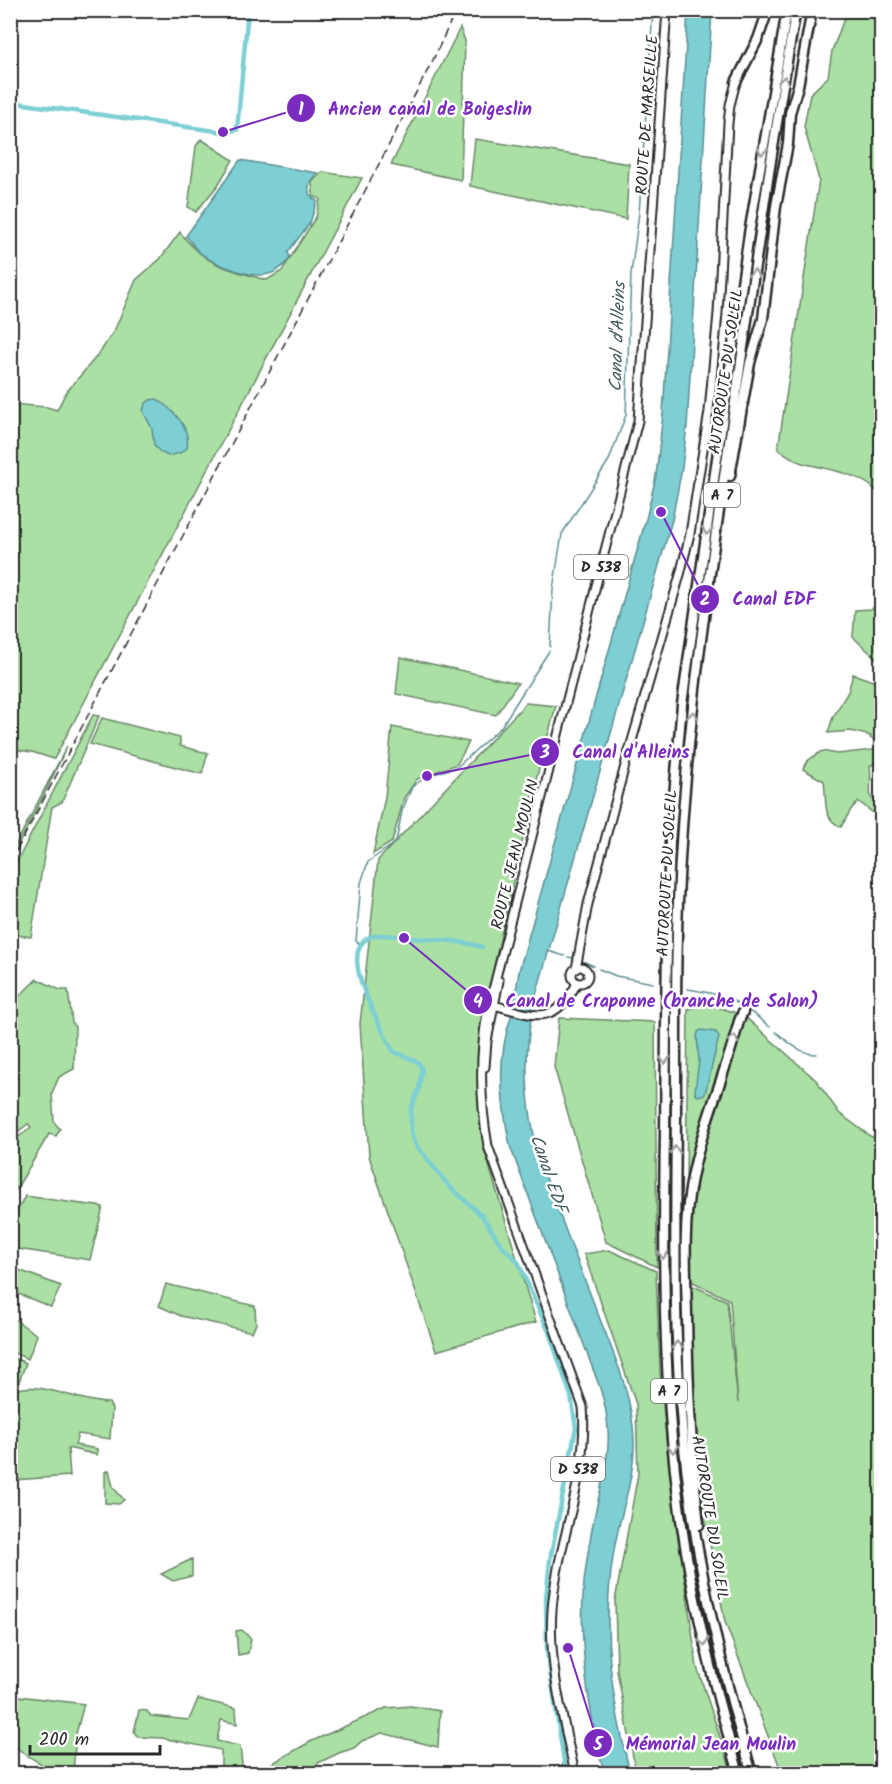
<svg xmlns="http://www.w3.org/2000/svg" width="892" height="1784" viewBox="0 0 892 1784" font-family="Kalam,sans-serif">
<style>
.green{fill:#aae0a4;stroke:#6a8668;stroke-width:1.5}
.water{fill:#7dcfd4;stroke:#5c8d90;stroke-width:1.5}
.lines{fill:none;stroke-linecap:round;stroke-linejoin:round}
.stream{stroke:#5c8d90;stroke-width:1.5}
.canal{stroke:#7dcfd4;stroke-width:4.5}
.primary-casing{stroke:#2b2b2b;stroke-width:11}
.highway-casing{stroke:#2b2b2b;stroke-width:13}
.primary{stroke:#fff;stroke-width:7}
.highway{stroke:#fff;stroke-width:8}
.rail{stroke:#2b2b2b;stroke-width:1.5;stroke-dasharray:9 4.5;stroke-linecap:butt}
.oneway{stroke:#a0a0a0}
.labels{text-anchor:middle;stroke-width:5;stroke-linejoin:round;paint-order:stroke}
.shield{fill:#fff;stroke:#6b6b6b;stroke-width:1.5}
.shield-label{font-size:15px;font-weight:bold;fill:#2b2b2b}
.street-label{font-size:16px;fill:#2b2b2b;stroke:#fff}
.water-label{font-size:18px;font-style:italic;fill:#445c5e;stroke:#fff}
.leader{fill:none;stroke:#7b2cbf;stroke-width:2}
.callout-dot{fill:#7b2cbf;stroke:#fff;stroke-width:2}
.mark-label{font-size:18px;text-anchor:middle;font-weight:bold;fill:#fff}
.callout-label{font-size:18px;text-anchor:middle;font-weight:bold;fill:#7b2cbf;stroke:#fff;stroke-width:5;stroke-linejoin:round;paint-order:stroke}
</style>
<rect width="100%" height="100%" fill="#fff"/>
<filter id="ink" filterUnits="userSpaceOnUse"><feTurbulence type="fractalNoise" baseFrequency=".0167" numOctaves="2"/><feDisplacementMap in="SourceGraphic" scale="12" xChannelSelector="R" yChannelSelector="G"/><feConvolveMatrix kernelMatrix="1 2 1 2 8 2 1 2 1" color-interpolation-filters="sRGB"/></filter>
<g filter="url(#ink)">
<!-- green -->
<path class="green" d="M847,11h34v487c-12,-24 -55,-29 -79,-35 -8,-3 -16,-9 -24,-14l41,-269 -15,-53 6,-33 18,-17 4,-26z
M460,28l5,13 -4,139 -70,-15z
M201,139l32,21 -15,25 -22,27 -8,-5 8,-61z
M475,139l154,25 -3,55 -156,-33z
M322,172l40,6 -308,581 -22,-7 -21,-3 -1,-345 37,3 10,3 8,-16 36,-43 14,-22 21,-49 24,-21 20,-27c25,34 48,37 87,48l15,-9 34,-54 4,-18 -7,-3 -1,-14z
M881,603v60l-28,-26 2,-27 16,-1z
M400,657l118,26 -22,32 -100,-21z
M853,674l28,10v63l-3,-5 -8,-4 1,-2 -20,-5 -23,2 5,-16 15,-25z
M526,703l30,3 -20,74 -49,218 -9,68 1,42 5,41 52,173 -100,29 -67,-195 -9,-132 18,-164z
M93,715l6,1 -37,86 -10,5 -21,130 -20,-3v-61z
M102,718l78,20v8l28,7 -6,21 -112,-30z
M392,727l77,15 -12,22 -40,15 -13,19 -12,44 -19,12 12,-57z
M67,746l-22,47 -34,66v-5z
M881,749v16l-4,-3 -7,4c2,12 -1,20 1,32l10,4v26l-4,-12 -18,-14 -7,6 -11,19c-20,-9 -14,-27 -17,-46l-21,-12c2,-9 12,-13 19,-18l15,3z
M37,979l23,11h8l4,32 3,5 -1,42 -15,8 -7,16 2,29 6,7 -4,7 -7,-2 -38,64v-55l20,-16 -3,-3 -17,13v-133z
M711,1005l32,10 73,65 23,33 31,23 11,5v632h-99l-57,-151 -31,-161 -12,-180 45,20 11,102 -8,-103 -45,-22 3,-269z
M559,1018l96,4 2,245 -51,-25 -52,-175z
M25,1196l78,11 -13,53 -79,-12v-25z
M609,1250l47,21 4,102 9,93 28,201 35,106h-96l-19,-102 -2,-70 23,-127 -2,-70 -52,-150z
M11,1267l50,19 -10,21 -40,-16z
M166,1284l89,22 1,18 -4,8 -71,-16 -22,-10z
M11,1317l26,18 -9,24 -17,-7z
M11,1357l15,6 -10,27c24,-10 67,14 93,13l3,6 -2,30 -32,-5 -3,11 22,4v6l-29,-7 2,28 -56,4 -1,6 -2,-1v-90h2l2,-4 -4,-2z
M109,1470l4,17 11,13 -5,4 -14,-1v-31z
M192,1559v17l-19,5 -12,-7z
M242,1630l9,9 -3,14 -10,2 -2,-24z
M10,1695l74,9 -8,30 -3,39c-23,1 -44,-17 -62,-29z
M198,1699l38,9 1,16 -16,-4 -4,21 23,5 3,27h-22v-23l-59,-12 -24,-1 -4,-5 5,-22 8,1 4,5 38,4z
M411,1706l29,5 -2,36 -56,-14 -20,8 -8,7 -15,5 -19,9 -14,11h-51l55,-31 76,-34z"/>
<!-- water -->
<path class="water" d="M688,11h24l-25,415 -5,42 -10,52 -140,489 -18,-3 5,-35 128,-456 9,-39 7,-63z
M240,160l78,13c-9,9 -15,20 -1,28l-7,22 -22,29 2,6c-5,6 -10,12 -18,15 -18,8 -61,-10 -74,-22 -5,-5 -8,-11 -12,-15z
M157,399c16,11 34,27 30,49l-7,5 -12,3 -8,-4 -6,-7 -2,-16 -9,-18 2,-7 5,-4z
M512,1014l19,4c-8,51 -4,93 9,143 18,51 38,102 58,153 16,41 35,82 36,127 1,39 -16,77 -21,116 -12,77 -1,142 17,216h-26c-15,-62 -26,-126 -20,-191 3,-25 7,-51 13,-77 10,-44 18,-71 3,-117l-90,-242c-9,-45 -14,-88 2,-132z
M701,1030l15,2 3,5 -14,57 -7,2 -3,-2v-4l4,-29 -2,-25 1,-4z"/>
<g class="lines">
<!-- stream -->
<path class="stream" d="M550,647l3,-58 9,-55 47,-74 17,-45 5,-141 8,-61 14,-203
M361,945l-5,-4 5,-58 7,-21 28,-20 6,-31 10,-24 15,-11 30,-9 44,-40 48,-76
M548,951l17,5
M568,957l6,1
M582,961l12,5
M599,969l17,7 37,7
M688,989c40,6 51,12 82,38
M776,1032c11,9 26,23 41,22"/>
<!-- canal -->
<path class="canal" d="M10,102l213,30 14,-2 11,-120
M383,1032c-9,-19 -43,-79 -15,-94 11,-6 29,-1 41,0 25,1 49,2 73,9
M385,1036l8,15 21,9 5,3 3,7 -3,19 -8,20v23l5,13 32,40 34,31 20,30 16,16 31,70 22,64 5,32 -26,132 -4,38 1,53 19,123"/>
<defs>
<path id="primary" d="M572 975a8 8 0 1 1 16 0a8 8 0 1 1-16 0Z
M576,969l12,-65 39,-146 53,-183 10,-41 19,-123 9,-98 10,-190 2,-18 6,-23
M492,1007l2,-2c40,11 61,22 83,-22
M485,1067l2,-26 12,-60
M575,1774c-11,-53 -27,-110 -23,-164 5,-68 37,-134 31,-203l-95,-261c-8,-45 -9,-88 -1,-133l151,-592 29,-411"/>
<path id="highway" d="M736,82l22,-43 10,-29
M730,476l20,-113 13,-44 13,-113 12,-62 2,-31 8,-27 14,-76
M699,1525c-8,-70 -11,-140 -12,-210 -1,-44 -4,-88 4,-132 10,-56 34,-107 48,-162l4,-9
M739,1774c-25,-86 -47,-173 -59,-262 -17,-126 -17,-253 -15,-381 1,-78 1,-157 3,-236l2,-53 12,-138 67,-470 38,-224
M752,1774c-25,-86 -47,-173 -60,-262 -20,-132 -17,-267 -16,-401 0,-90 -1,-179 5,-268 9,-146 32,-291 53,-435 20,-133 38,-266 62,-398"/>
</defs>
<!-- primary casing -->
<use href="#primary" class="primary-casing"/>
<!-- highway casing -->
<use href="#highway" class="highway-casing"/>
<!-- primary -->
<use href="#primary" class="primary"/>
<!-- highway -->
<use href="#highway" class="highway"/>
<!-- rail -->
<path class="rail" d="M10,863l344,-651 79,-152 23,-50"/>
</g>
<!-- one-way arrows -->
<defs><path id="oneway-chevron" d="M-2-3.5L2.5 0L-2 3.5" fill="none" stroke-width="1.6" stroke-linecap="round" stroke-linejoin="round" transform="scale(1.5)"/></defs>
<g class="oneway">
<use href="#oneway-chevron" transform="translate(784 80) rotate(-80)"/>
<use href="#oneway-chevron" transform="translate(762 151) rotate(99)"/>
<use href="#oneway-chevron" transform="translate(754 273) rotate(-82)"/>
<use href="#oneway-chevron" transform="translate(707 531) rotate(99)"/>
<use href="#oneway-chevron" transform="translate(693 715) rotate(-84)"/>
<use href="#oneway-chevron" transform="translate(734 1039) rotate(-75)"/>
<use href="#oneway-chevron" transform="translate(665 1060) rotate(91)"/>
<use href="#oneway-chevron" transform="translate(675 1150) rotate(-90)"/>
<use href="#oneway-chevron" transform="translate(663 1255) rotate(89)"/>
<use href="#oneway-chevron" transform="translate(677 1345) rotate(-92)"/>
<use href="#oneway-chevron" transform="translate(673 1449) rotate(84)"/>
<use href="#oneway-chevron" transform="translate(704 1642) rotate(77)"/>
</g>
</g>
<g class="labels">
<!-- shield labels -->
<g class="shield">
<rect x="704" y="483" width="36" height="24" rx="4.5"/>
<rect x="574" y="555" width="54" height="24" rx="4.5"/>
<rect x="651" y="1379" width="36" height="24" rx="4.5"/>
<rect x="551" y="1457" width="54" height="24" rx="4.5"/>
</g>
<g class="shield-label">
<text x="722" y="500">A 7</text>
<text x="601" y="572">D 538</text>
<text x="669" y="1396">A 7</text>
<text x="578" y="1474">D 538</text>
</g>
<!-- street labels -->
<g class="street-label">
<text transform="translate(646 115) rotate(-86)" y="6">ROUTE DE MARSEILLE</text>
<text transform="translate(725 371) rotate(-82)" y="6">AUTOROUTE DU SOLEIL</text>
<text transform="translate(514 854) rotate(-76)" y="6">ROUTE JEAN MOULIN</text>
<text transform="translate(666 873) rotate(-87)" y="6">AUTOROUTE DU SOLEIL</text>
<text transform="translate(711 1518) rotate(81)" y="6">AUTOROUTE DU SOLEIL</text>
</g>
<!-- water labels -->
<g class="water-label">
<text transform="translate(617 337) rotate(-88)" y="6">Canal d'Alleins</text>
<text transform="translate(549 1173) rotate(71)" y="6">Canal EDF</text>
</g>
</g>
<!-- callouts -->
<path class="leader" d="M223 132L301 108M661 512L705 599M427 776L545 752M404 938L478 1000M568 1648L598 1743"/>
<g class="callout-dot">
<circle cx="223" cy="132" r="6"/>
<circle cx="661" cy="512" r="6"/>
<circle cx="427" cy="776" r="6"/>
<circle cx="404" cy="938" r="6"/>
<circle cx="568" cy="1648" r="6"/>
<circle cx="301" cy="108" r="15"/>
<circle cx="705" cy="599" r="15"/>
<circle cx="545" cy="752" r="15"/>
<circle cx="478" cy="1000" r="15"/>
<circle cx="598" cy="1743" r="15"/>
</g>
<g class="mark-label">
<text x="301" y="115">1</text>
<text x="705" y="605">2</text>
<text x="545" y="758">3</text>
<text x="478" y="1007">4</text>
<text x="598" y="1750">5</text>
</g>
<g class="callout-label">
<text x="430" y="115">Ancien canal de Boigeslin</text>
<text x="774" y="605">Canal EDF</text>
<text x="631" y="758">Canal d'Alleins</text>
<text x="662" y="1007">Canal de Craponne (branche de Salon)</text>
<text x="711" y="1750">Mémorial Jean Moulin</text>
</g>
<!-- margin -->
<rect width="892" height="1784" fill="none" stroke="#fff" stroke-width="36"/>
<rect x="18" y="18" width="856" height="1748" fill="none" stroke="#2b2b2b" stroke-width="2" filter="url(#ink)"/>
<!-- scale -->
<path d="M30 1745v9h130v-9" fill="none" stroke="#2b2b2b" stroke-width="3"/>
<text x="39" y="1745" font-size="18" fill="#2b2b2b" stroke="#ffffff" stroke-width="4.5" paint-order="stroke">200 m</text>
</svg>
